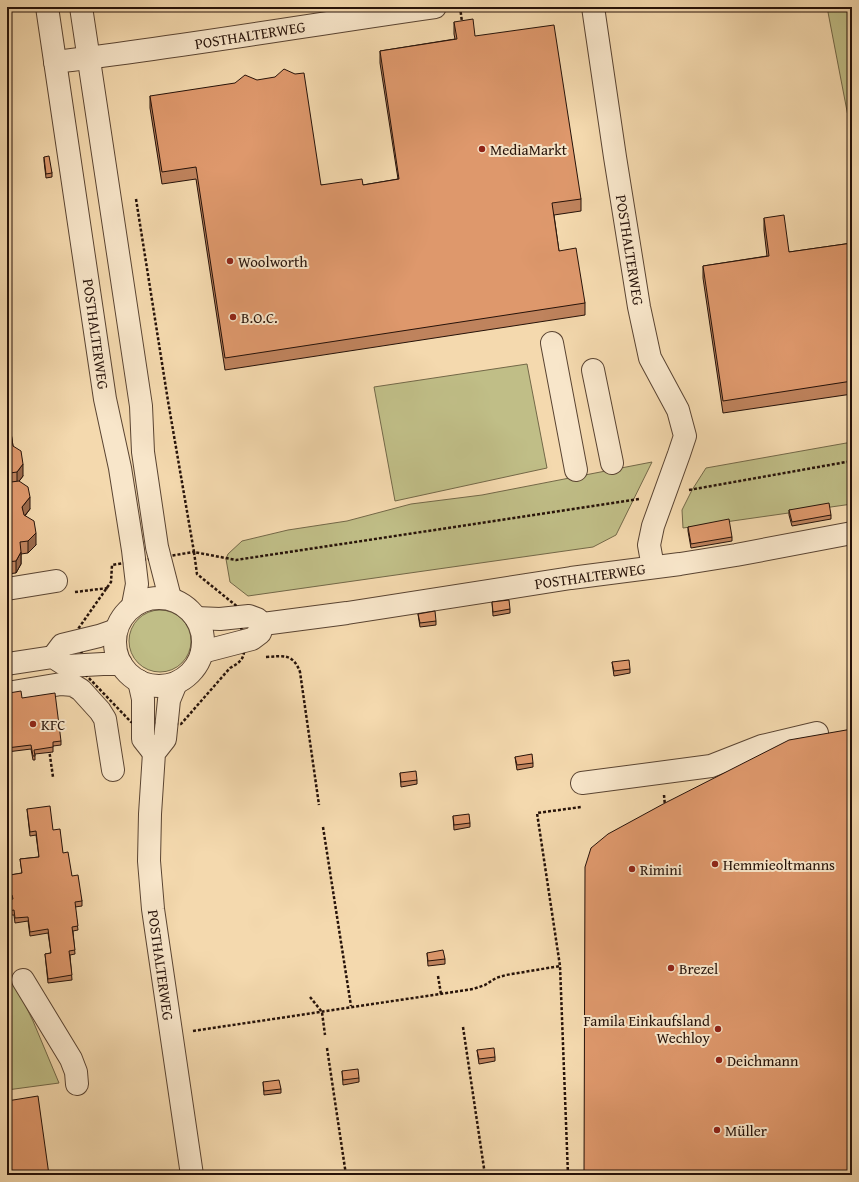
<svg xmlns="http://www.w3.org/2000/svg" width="859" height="1182" viewBox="0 0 859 1182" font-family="'Gentium Book Plus',serif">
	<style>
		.green { fill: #c0be87; stroke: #736848 }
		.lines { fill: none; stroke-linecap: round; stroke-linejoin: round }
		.minor-casing { stroke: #5a4432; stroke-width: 24 }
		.path { stroke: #261209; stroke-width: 2.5; stroke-dasharray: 3 2; stroke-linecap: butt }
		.minor { stroke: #f8e6ca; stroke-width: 22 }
		.wall { fill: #bf835d; stroke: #261209 }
		.shaded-wall { fill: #9b6a4c; stroke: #261209 }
		.building { fill: #de986c; stroke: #261209 }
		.poi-dot { fill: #8f2418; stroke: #f8e6ca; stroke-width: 1.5 }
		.labels { text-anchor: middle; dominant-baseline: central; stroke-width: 4; stroke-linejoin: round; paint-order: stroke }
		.street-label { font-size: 15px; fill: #261209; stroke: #f8e6ca }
		.poi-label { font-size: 15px; fill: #261209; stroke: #f8e6ca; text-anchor: start }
	</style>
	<rect width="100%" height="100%" fill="#f4d9ae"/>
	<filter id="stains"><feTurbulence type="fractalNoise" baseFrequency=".005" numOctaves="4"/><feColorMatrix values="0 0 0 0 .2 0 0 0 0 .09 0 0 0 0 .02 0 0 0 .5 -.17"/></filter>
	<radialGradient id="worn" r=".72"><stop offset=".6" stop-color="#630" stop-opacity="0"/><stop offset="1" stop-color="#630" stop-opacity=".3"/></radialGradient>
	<g class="green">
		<polygon points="827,7 852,7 852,137"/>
		<polygon points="527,364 547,468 395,501 374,387"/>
		<polygon points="852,442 852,504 683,528 682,510 692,490 706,468"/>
		<polygon points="652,462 616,535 593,547 248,596 230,582 226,559 228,554 242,541 288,530 347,521 411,504 482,495"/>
		<circle cx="160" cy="641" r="31"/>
		<polygon points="7,968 33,1021 59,1083 7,1090"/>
	</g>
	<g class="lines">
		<defs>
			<g id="minor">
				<polyline points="47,7 105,399 120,468 133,550 137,584 133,605"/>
				<polyline points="81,7 141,406 143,452 157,547 170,598"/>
				<polyline points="593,7 615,157 639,307 650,358 678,410 685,436 679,454 653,526 649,545 653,567"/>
				<path d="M55,62C182,47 308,25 435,7"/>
				<polyline points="552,343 576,470"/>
				<polyline points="593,370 612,463"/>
				<polyline points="7,589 56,581"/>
				<circle cx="159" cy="642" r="44"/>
				<polyline points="196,618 220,619 249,616 257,619 263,624 347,613 571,578 680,564 736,555 852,533"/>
				<polyline points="202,652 252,639 260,633 263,624"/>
				<polyline points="53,657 62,645 99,636 116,630"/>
				<polyline points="7,664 53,657 67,666 103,664 121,664"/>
				<polyline points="139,681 143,699 143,739 154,753"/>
				<polyline points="176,683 169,700 165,739 154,753 150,814 149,861 153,909 192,1175"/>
				<polyline points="7,693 61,684 73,685 81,690 100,711 105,719 113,770"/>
				<polyline points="582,783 711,766 762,746 817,733"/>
				<polyline points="23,980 71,1059 76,1072 77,1084"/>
			</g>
		</defs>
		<use href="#minor" class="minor-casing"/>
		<g class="path">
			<polyline points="460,7 462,22"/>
			<polyline points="136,199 168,401 194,552 236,560 639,499"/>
			<polyline points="689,490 852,461"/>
			<path d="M194,552L197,574L239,608L244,652C243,661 237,664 230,668L181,724L131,722L85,674L78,629L111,582L112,565Z"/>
			<polyline points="75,592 108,588"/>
			<path d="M266,657C283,656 293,653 300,672L319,805"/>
			<polyline points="49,749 53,777"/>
			<polyline points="664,795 665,806"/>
			<polyline points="323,827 351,1006"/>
			<polyline points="438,976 441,994"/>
			<polyline points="310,997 322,1012 325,1035"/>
			<polyline points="463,1027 485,1175"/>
			<polyline points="193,1031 473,989 485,985 496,978 506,975 560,966"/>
			<polyline points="327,1048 346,1175"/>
			<polyline points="568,1175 560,966 537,813 581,807"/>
		</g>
		<use href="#minor" class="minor"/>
	</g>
	<g class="wall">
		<polygon points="454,22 475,36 581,199 581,211 554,215 559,251 585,303 585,315 225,370 196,179 162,184 150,108 150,96 321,185 363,185 398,179 380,63 380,51 455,39 454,34"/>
		<polygon points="44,157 52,173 52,177 46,178 44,161"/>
		<polygon points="764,218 789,252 852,243 852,394 723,413 703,278 703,266 767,256 764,230"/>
		<polygon points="7,406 13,446 23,476 19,481 30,509 25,516 36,545 28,553 21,554 21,564 16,573 7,574"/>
		<polygon points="789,510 831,515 831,519 792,526 789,515"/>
		<polygon points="688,527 732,537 732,541 691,548 688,531"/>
		<polygon points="492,602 510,609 510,613 493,616"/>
		<polygon points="418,614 436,621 436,625 420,627"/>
		<polygon points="612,662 630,669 630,673 614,676"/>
		<polygon points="9,693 22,698 61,741 61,745 53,746 53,752 35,754 35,760 33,760 31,749 7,752 7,699 9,699"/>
		<polygon points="515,757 533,763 533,767 517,770"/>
		<polygon points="400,773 417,780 417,784 401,787"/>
		<polygon points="27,809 53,830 82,901 82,906 75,907 78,930 73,931 75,954 70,955 72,980 48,983 45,954 51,953 48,933 30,936 28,921 15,923 14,915 8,915 7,909 7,885 10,885 10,875 22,873 20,859 39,857 36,835 30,836"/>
		<polygon points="453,816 470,823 470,827 454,830"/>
		<polygon points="427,953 445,959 445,964 428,966"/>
		<polygon points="477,1050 495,1057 495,1061 479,1064"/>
		<polygon points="342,1071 359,1078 359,1082 343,1085"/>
		<polygon points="263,1082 281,1089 281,1093 264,1095"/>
	</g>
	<g class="shaded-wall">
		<polygon points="23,464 23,476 17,484 17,472"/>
		<polygon points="30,497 30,509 22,519 22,507"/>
		<polygon points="36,533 36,545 28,553 28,541"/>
		<polygon points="21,552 21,564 16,573 16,561"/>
	</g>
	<g class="building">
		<polygon points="473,19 475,36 554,25 581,199 552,203 559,251 576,248 585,303 225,358 196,167 162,172 150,96 235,83 245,75 257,80 275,77 284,69 295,74 304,73 321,185 362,179 363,185 399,179 380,51 457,39 454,22"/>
		<polygon points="49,156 52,173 46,174 44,157"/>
		<polygon points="784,215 789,252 852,243 852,381 723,401 703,266 769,256 764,218"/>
		<polygon points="7,406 13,446 21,451 23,464 17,472 10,473 11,482 19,481 28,487 30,497 22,507 24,515 34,521 36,533 28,541 20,542 21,552 16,561 7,562"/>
		<polygon points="829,503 831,515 792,522 789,510"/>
		<polygon points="729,519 732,537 691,544 688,527"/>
		<polygon points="850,554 852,554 852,565"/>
		<polygon points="509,600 510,609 493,612 492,602"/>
		<polygon points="435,611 436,621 420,623 418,614"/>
		<polygon points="629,660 630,669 614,671 612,662"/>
		<polygon points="21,691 22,698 55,693 61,741 53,742 53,747 34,750 35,756 33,756 31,745 7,748 7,699 9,699 9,693"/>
		<polygon points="852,729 852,1175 584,1175 585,867 591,848 608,834 665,803 789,740"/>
		<polygon points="532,754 533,763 517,765 515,757"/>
		<polygon points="416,771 417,780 401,782 400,773"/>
		<polygon points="50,806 53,830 60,829 63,853 68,852 72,876 78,875 82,901 75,902 78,926 72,927 75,950 69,951 72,975 48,979 45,954 51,953 48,929 30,932 28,917 15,918 14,910 8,911 7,900 13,899 12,895 7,896 7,885 11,885 10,875 22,873 20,859 39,857 36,831 30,832 27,809"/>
		<polygon points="469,814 470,823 454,825 453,816"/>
		<polygon points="443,950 445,959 428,961 427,953"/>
		<polygon points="494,1048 495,1057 479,1059 477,1050"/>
		<polygon points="358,1069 359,1078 343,1080 342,1071"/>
		<polygon points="279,1080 281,1089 264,1091 263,1082"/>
		<polygon points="38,1096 49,1175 7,1175 7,1101"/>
	</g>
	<g class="poi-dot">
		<circle cx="482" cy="149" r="4"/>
		<circle cx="230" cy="261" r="4"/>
		<circle cx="233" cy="317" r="4"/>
		<circle cx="33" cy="724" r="4"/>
		<circle cx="715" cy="864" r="4"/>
		<circle cx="632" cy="869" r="4"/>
		<circle cx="671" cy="968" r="4"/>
		<circle cx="718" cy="1029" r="4"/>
		<circle cx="719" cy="1060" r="4"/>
		<circle cx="717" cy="1130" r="4"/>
	</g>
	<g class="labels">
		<g class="street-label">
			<text transform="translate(250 35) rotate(-9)">POSTHALTERWEG</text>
			<text transform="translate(630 250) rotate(81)">POSTHALTERWEG</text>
			<text transform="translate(96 334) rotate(82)">POSTHALTERWEG</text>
			<text transform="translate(590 576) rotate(-8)">POSTHALTERWEG</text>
			<text transform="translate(161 965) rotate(82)">POSTHALTERWEG</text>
		</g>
		<g class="poi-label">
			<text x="490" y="149">MediaMarkt</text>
			<text x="238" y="261">Woolworth</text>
			<text x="241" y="317">B.O.C.</text>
			<text x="41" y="724">KFC</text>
			<text x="723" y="864">Hemmieoltmanns</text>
			<text x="640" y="869">Rimini</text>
			<text x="679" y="968">Brezel</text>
			<text x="710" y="1020" text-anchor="end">Famila Einkaufsland<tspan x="710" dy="17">Wechloy</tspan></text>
			<text x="727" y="1060">Deichmann</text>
			<text x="725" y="1130">Müller</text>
		</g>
	</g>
	<rect width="859" height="1182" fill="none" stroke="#f4d9ae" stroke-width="24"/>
	<rect x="8" y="8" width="843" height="1166" fill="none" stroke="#261209" stroke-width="2"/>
	<rect x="12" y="12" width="835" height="1158" fill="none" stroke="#261209"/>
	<rect width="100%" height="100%" filter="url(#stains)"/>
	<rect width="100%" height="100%" fill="url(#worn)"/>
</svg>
